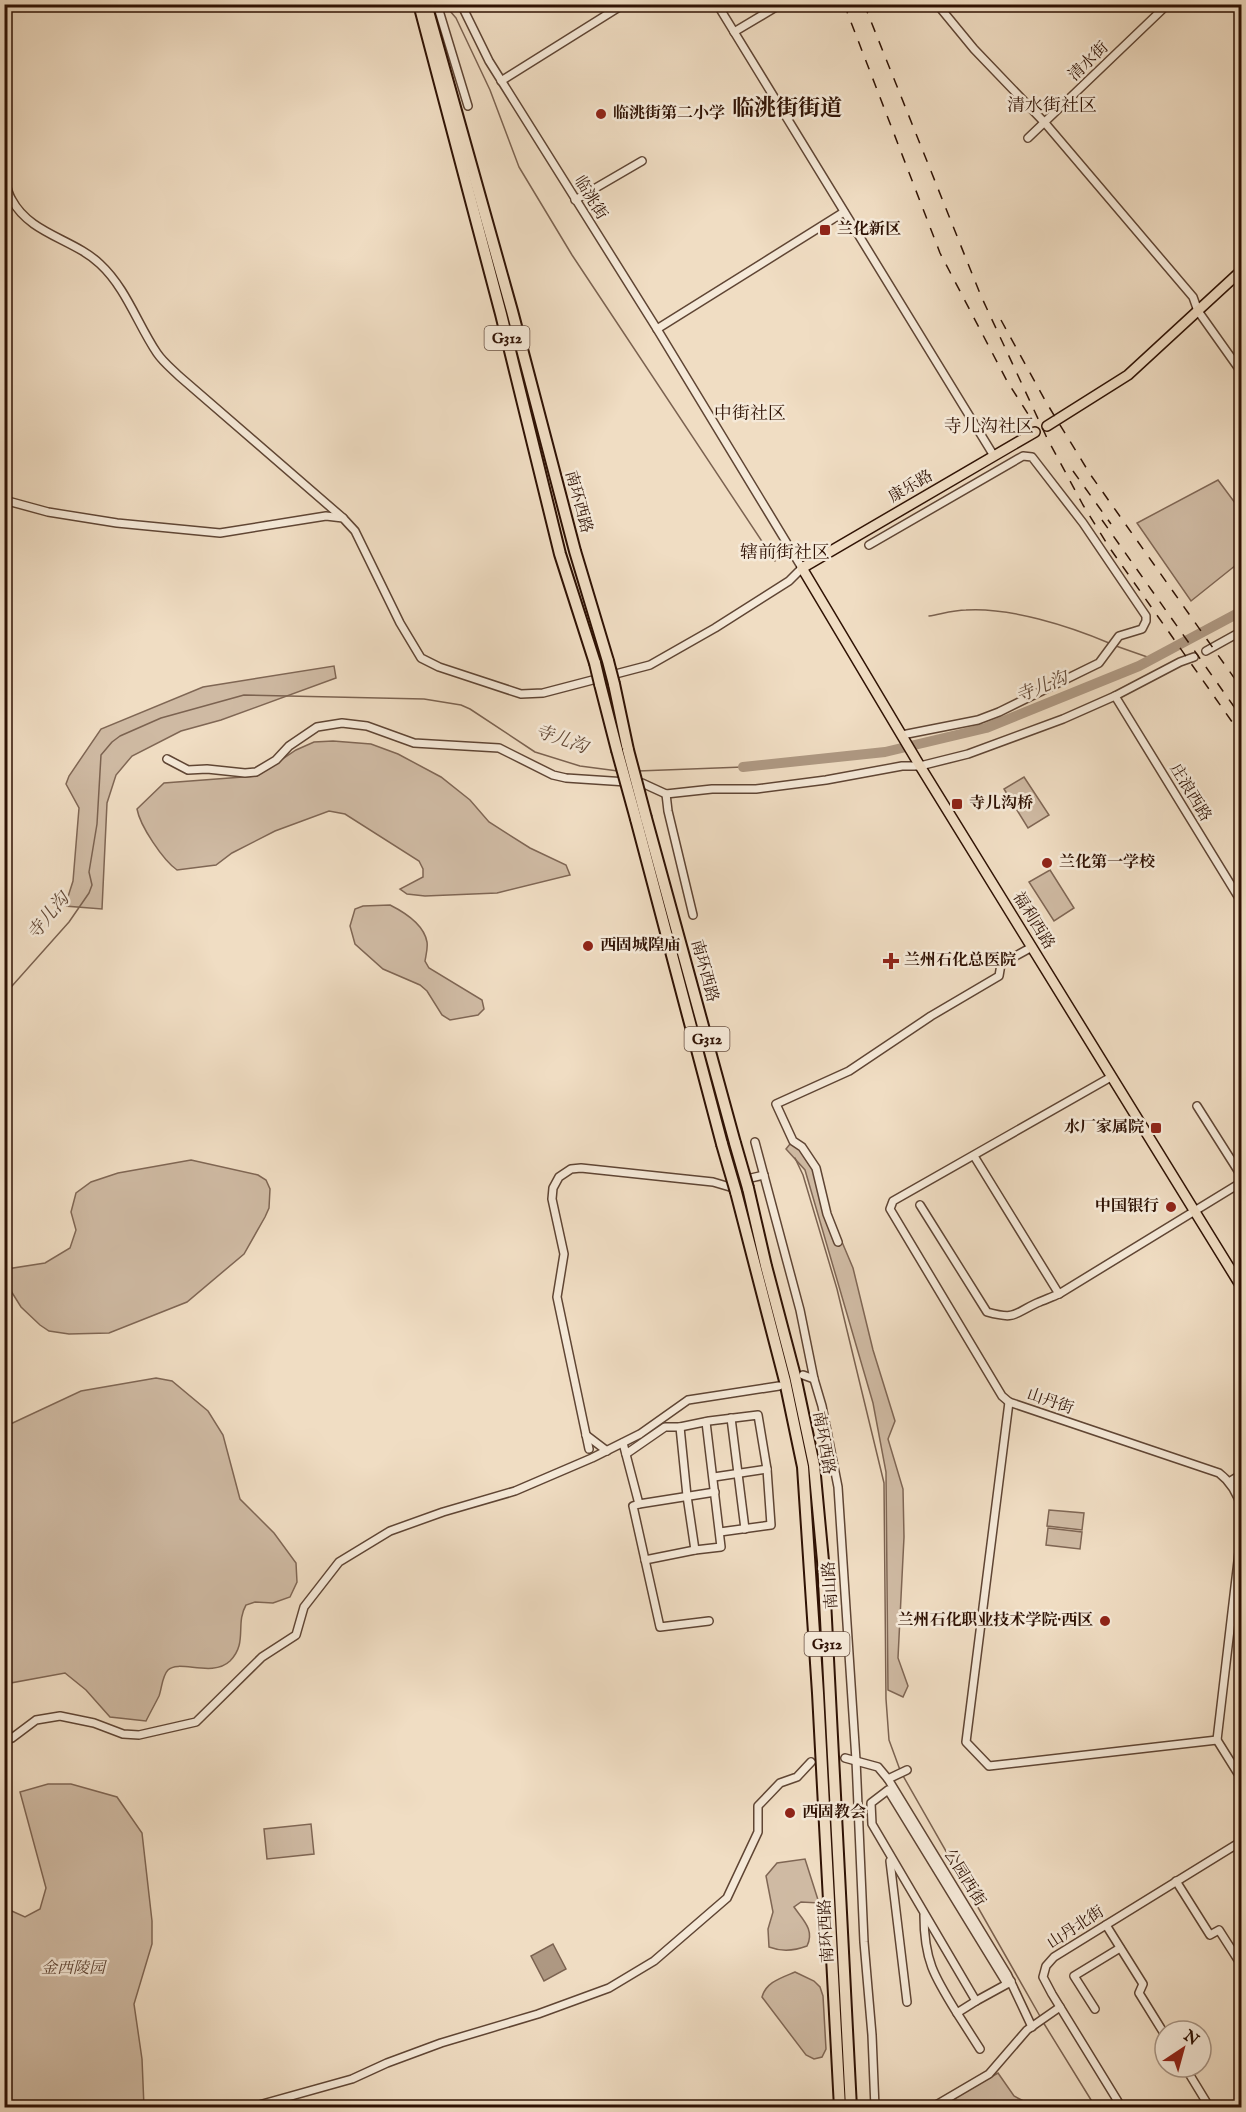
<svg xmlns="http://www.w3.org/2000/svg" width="1246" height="2112" viewBox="0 0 1246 2112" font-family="'IM FELL English','Noto Serif SC',serif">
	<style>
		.green { fill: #cfbaa3; stroke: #7f6654; stroke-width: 1.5 }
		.water { fill: #ae9882; stroke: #7b6250; stroke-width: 1.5 }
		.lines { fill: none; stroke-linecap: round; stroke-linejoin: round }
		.stream { stroke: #7b6250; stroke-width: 1.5 }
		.river { stroke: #ae9882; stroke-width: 10 }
		.minor-casing { stroke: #5f4534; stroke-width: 10 }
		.major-casing { stroke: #2f1204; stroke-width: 12 }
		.highway-casing { stroke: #2f1204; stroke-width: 14 }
		.minor { stroke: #f5e9d8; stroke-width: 7 }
		.major { stroke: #f0ddc3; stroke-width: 9 }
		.highway { stroke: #f0ddc3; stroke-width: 10 }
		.rail { stroke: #2f1204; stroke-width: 1.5; stroke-dasharray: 10 10; stroke-linecap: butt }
		.highway-bridge-casing { stroke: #2f1204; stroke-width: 14; stroke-linecap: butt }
		.highway-bridge { stroke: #f0ddc3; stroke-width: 10 }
		.poi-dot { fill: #8f2418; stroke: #f5e9d8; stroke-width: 2 }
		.labels { text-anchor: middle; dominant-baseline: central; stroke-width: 5; stroke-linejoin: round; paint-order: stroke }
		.shield { fill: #f5e9d8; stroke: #6a5244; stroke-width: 1.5 }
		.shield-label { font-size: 15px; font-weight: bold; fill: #2f1204 }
		.street-label { font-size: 16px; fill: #2f1204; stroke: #f5e9d8 }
		.poi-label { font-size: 16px; font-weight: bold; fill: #2f1204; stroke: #f5e9d8; text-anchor: start }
		.park-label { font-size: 16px; font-style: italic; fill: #5f4434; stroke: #f5e9d8 }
		.neighbourhood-label { font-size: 18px; fill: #2f1204; stroke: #f5e9d8 }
		.water-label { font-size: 18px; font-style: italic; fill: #624836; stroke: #f5e9d8 }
		.district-label { font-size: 22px; font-weight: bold; fill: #2f1204; stroke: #f5e9d8 }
	</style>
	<rect width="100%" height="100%" fill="#f0ddc3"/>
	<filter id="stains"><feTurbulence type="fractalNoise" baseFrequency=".00333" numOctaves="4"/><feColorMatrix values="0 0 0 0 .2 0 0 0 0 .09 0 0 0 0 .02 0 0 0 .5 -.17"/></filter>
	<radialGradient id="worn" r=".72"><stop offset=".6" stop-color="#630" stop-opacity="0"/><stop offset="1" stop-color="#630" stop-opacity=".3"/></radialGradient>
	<g class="green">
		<polygon points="1218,480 1241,511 1241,561 1191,601 1137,523"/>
		<polygon points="334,666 336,678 221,720 181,731 132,756 116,775 107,803 102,909 65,906 73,881 79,808 66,784 69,776 101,729 203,687"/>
		<path d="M333,741L371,744L398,754L441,777L470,800L489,822L530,848L566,865L570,875L497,893L425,896L407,894L400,889L423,877V869L419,861L345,814L329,811L275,831L232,853L216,865L177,870C163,860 140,826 137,809L164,783L257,776L296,750L314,742Z"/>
		<polygon points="1024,777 1049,815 1028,828 1004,789"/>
		<polygon points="1050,870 1074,908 1054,921 1029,882"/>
		<path d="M390,905C404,912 424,925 427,942C428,948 426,955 425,961L429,968L482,1000L484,1009L478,1015L450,1020L442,1015L427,991L420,985L383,969L355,944L350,926L355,909L363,906Z"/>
		<polygon points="790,1144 801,1145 810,1154 826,1204 853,1268 873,1350 895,1421 888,1439 903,1489 904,1537 898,1658 908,1686 903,1697 888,1690 886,1472 873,1403 805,1170 786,1149"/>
		<polygon points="191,1160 258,1175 266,1180 270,1189 269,1208 265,1217 244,1254 187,1302 109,1333 69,1334 49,1331 40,1325 21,1307 6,1283 7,1269 45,1263 70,1248 76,1230 71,1212 76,1193 91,1182 118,1173"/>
		<path d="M156,1378L172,1381L208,1411L223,1435L240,1499L274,1533L296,1563L297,1582L290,1597L273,1603L255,1602L246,1605C235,1624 248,1643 230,1661C212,1678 179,1659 168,1670C162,1676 162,1688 159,1696C155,1704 150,1713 146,1721L110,1717L86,1690L65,1673L5,1684L4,1427L81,1391Z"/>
		<polygon points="1049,1510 1084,1513 1082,1530 1047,1526"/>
		<polygon points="1048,1528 1082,1532 1080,1549 1046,1545"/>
		<polygon points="48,1784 71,1784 117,1797 142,1833 152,1921 152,1944 134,2004 142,2059 144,2107 5,2107 5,1908 25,1917 40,1909 46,1888 20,1792"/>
		<polygon points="311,1824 314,1854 267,1859 264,1829"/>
		<path d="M805,1859L819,1903L801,1902L794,1907C803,1920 815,1930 807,1946C794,1951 782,1952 769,1947L768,1929L773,1912L766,1876L777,1863Z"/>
		<path d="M795,1972L814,1981L820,1987L823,1996L826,2049L822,2057L814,2059L806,2055L762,1997C766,1982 781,1978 795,1972Z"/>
		<polygon points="998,2073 1014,2096 1035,2107 939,2107"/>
	</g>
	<polygon class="water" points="553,1944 566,1969 544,1981 531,1956"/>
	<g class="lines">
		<g class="stream">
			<polyline points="441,7 450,11 456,18 490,90 519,167 572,255 775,561"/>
			<path d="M929,616C941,614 954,610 966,610C1009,607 1069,626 1109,643"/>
			<polyline points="1116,646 1153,659"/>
			<polyline points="638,771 743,767"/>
			<polyline points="4,995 69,922 89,893 92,885 89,872 97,824 101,755 112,742 120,736 161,718 244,695 424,699 461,705 470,709 535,752 580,766 618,771"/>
			<polyline points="795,1158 803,1175 837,1289 884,1483 886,1699 889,1740 900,1770"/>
			<polyline points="902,1774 1041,2018"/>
			<polyline points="1043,2022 1096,2108"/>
		</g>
		<polyline class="river" points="743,767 885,752 986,728 1139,666 1242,611"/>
		<defs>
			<g id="minor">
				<polyline points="437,4 468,106"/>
				<polyline points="717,4 994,456"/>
				<polyline points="937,4 974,49 1045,123 1193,297 1198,311 1242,373"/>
				<polyline points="734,32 781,4"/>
				<polyline points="501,81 624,4"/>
				<polyline points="1028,138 1168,4"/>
				<path d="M4,179C7,186 8,194 12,200C30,234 74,239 100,264C126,288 138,325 157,353C163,362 172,369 179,376L343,518"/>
				<polyline points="575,200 642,161"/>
				<polyline points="657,329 844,212"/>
				<polyline points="4,500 48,512 117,523 220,533 326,516 343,518 355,531 400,623 421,658 439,667 521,694 543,693 650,665 715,628 789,581 802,568 657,329 489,61 461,4"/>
				<polyline points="869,545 1023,456 1032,457 1083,523 1146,616 1146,621 1142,629 1119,636 1099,663 999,712 978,720 902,735"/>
				<polyline points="1206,651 1242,631"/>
				<polyline points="1115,696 1242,903"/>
				<polyline points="167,759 188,770 207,769 245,773 256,772 276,760 289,746 317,727 342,723 367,726 414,743 499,748 553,775 566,778 642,783 666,794 712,789 756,789 826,780 902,766 920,766 968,754 1063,719 1115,696 1180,662 1194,657"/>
				<polyline points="666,794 668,811 693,915"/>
				<path d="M1111,1077L893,1201L890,1209L1002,1396L1009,1402L1219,1473C1231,1482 1238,1495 1242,1509"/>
				<polyline points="1197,1106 1242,1177"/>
				<polyline points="755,1142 800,1310 814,1379 822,1406 838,1487 856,1760 864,1942 872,2035 875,2108"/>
				<polyline points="974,1156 1059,1294"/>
				<path d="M920,1205L987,1312C1016,1320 1013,1314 1037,1303C1044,1300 1052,1297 1059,1294L1242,1182"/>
				<polyline points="838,1242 827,1214 816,1168 802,1147 793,1141 776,1104 849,1071 931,1016 999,976 1001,964 1032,947"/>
				<polyline points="803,1375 814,1379"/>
				<polyline points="1009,1402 966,1742 989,1766 1217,1740"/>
				<polyline points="731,1418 745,1529"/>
				<polyline points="680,1427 687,1496 695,1550"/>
				<polyline points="586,1435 607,1451"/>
				<polyline points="623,1443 639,1504 715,1492"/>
				<polyline points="589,1449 557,1297 564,1254 552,1199 553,1188 559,1177 571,1169 581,1168 713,1182 730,1187 751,1178 764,1175"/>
				<polyline points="626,1454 665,1427 680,1427 709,1421 758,1415 767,1469 771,1525 720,1532"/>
				<polyline points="714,1477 767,1469"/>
				<polyline points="1229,1482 1242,1474"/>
				<polyline points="639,1504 633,1506 660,1627 709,1621"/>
				<polyline points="1242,1527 1217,1740 1242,1780"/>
				<polyline points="645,1560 695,1550 721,1547 706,1422"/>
				<polyline points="4,1741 12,1738 36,1720 60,1716 94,1723 123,1734 139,1735 196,1722 262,1657 296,1635 304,1607 339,1562 390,1531 443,1512 515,1491 592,1458 640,1434 688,1400 779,1386"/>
				<polyline points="845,1758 878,1767 888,1779 1007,1974 1032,2027"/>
				<polyline points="888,1779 907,1770"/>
				<polyline points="890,1861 907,2002"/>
				<polyline points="1176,1881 1210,1935 1219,1930 1242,1966"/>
				<path d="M924,1915C924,1960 934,1976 957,2013L976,2001"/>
				<polyline points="1106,1925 1143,1984 1139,1993 1165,2035"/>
				<polyline points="1007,1984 976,2001 872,1824 871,1803 888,1790 1007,1984 1011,1981"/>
				<polyline points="1095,2009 1074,1976 1120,1948"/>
				<polyline points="957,2013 980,2049"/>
				<polyline points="1185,2067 1210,2108"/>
				<polyline points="248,2108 352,2079 387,2063 441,2043 538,2014 609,1988 654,1961 727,1898 758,1832 758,1806 780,1783 797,1777 811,1762"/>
				<polyline points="931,2108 989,2074 1027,2030 1060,2007"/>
				<polyline points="1122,2108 1052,1994 1043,1977 1046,1966 1054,1957 1242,1841"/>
			</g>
			<g id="major">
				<polyline points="1047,426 1128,375 1242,270"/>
				<polyline points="1035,432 802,568 920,766 1242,1288"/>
			</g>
			<g id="highway">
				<polyline points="419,4 501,314 560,554 595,663"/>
				<polyline points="428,11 512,311 575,551 608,661"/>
				<polyline points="600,684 617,750"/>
				<polyline points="614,684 628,750"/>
				<polyline points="646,818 735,1143"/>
				<polyline points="636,819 722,1144"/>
				<polyline points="748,1188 766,1266 795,1376 814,1465 823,1561 851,2108"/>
				<polyline points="736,1192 785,1381 803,1467 818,1693 840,2108"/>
			</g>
		</defs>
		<use href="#minor" class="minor-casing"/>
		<use href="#major" class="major-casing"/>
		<use href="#highway" class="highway-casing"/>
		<use href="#minor" class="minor"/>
		<use href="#major" class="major"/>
		<use href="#highway" class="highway"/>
		<g class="rail">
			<polyline points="844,4 940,253 1007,381 1028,414"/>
			<polyline points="864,4 981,296 1047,438 1083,505 1109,547 1242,736"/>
			<polyline points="1001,320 1046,402 1090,474 1242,689"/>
			<polyline points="1073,471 1111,524"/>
			<polyline points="1102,520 1242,718"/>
		</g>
		<defs>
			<g id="highway-bridge">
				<polyline points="608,661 614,684"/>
				<polyline points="595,663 600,684"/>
				<polyline points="617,750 636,819"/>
				<polyline points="628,750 646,818"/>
				<polyline points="735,1143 748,1188"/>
				<polyline points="722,1144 736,1192"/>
			</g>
		</defs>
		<use href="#highway-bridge" class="highway-bridge-casing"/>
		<use href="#highway-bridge" class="highway-bridge"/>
	</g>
	<g class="poi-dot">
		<circle cx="601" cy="114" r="6"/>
		<rect x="819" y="224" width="12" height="12" rx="3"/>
		<rect x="951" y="798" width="12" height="12" rx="3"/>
		<circle cx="1047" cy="863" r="6"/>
		<circle cx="588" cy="946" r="6"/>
		<path d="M888 952h6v6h6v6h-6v6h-6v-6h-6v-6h6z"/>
		<rect x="1150" y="1122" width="12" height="12" rx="3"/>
		<circle cx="1171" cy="1207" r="6"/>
		<circle cx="1105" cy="1621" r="6"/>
		<circle cx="790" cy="1813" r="6"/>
	</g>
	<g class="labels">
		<g class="shield">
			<rect x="484.5" y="326" width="45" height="24" rx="4.5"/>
			<rect x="684.5" y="1027" width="45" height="24" rx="4.5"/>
			<rect x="804.5" y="1632" width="45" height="24" rx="4.5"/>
		</g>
		<g class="shield-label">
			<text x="507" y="338">G312</text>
			<text x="707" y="1039">G312</text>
			<text x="827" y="1644">G312</text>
		</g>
		<g class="street-label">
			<text transform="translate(1089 62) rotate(-44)">清水街</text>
			<text transform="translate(590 198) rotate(58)">临洮街</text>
			<text transform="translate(911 487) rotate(-30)">康乐路</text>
			<text transform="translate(578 502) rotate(75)">南环西路</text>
			<text transform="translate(1190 793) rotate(59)">庄浪西路</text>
			<text transform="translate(1033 921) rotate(58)">福利西路</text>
			<text transform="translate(704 971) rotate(75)">南环西路</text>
			<text transform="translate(1050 1402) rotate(19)">山丹街</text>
			<text transform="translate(823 1443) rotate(80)">南环西路</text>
			<text transform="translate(831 1585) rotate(-94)">南山路</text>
			<text transform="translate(964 1878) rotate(58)">公园西街</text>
			<text transform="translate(1076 1928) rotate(-33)">山丹北街</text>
			<text transform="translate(827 1931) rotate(-93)">南环西路</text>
		</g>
		<g class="poi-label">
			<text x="613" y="114">临洮街第二小学</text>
			<text x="837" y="230">兰化新区</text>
			<text x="969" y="804">寺儿沟桥</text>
			<text x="1059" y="863">兰化第一学校</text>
			<text x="600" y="946">西固城隍庙</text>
			<text x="904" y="961">兰州石化总医院</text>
			<text x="1144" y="1128" text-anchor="end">水厂家属院</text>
			<text x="1159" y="1207" text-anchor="end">中国银行</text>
			<text x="1093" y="1621" text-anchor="end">兰州石化职业技术学院·西区</text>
			<text x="802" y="1813">西固教会</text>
		</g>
		<g class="park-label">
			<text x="73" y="1969">金西陵园</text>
		</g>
		<g class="neighbourhood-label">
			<text x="1052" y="106">清水街社区</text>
			<text x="750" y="414">中街社区</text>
			<text x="989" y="427">寺儿沟社区</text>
			<text x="785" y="553">辖前街社区</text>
		</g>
		<g class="water-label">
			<text transform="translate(1042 688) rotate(-22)">寺儿沟</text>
			<text transform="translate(561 740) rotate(19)">寺儿沟</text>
			<text transform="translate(49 917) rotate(-51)">寺儿沟</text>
		</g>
		<g class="district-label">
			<text x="787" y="109">临洮街街道</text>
		</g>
	</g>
	<rect width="1246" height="2112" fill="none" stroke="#f0ddc3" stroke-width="24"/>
	<rect x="6" y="6" width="1234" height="2100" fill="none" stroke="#2f1204" stroke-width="3"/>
	<rect x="12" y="12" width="1222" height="2088" fill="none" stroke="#2f1204" stroke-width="1.5"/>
	<g transform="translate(1183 2049) rotate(36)"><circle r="28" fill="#f5e9d8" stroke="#a69383" stroke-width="1.5"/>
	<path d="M0-4.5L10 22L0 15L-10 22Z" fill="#8f2418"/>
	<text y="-9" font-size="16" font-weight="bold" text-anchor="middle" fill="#2f1204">N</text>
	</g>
	<rect width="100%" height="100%" filter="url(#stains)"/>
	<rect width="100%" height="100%" fill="url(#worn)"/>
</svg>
